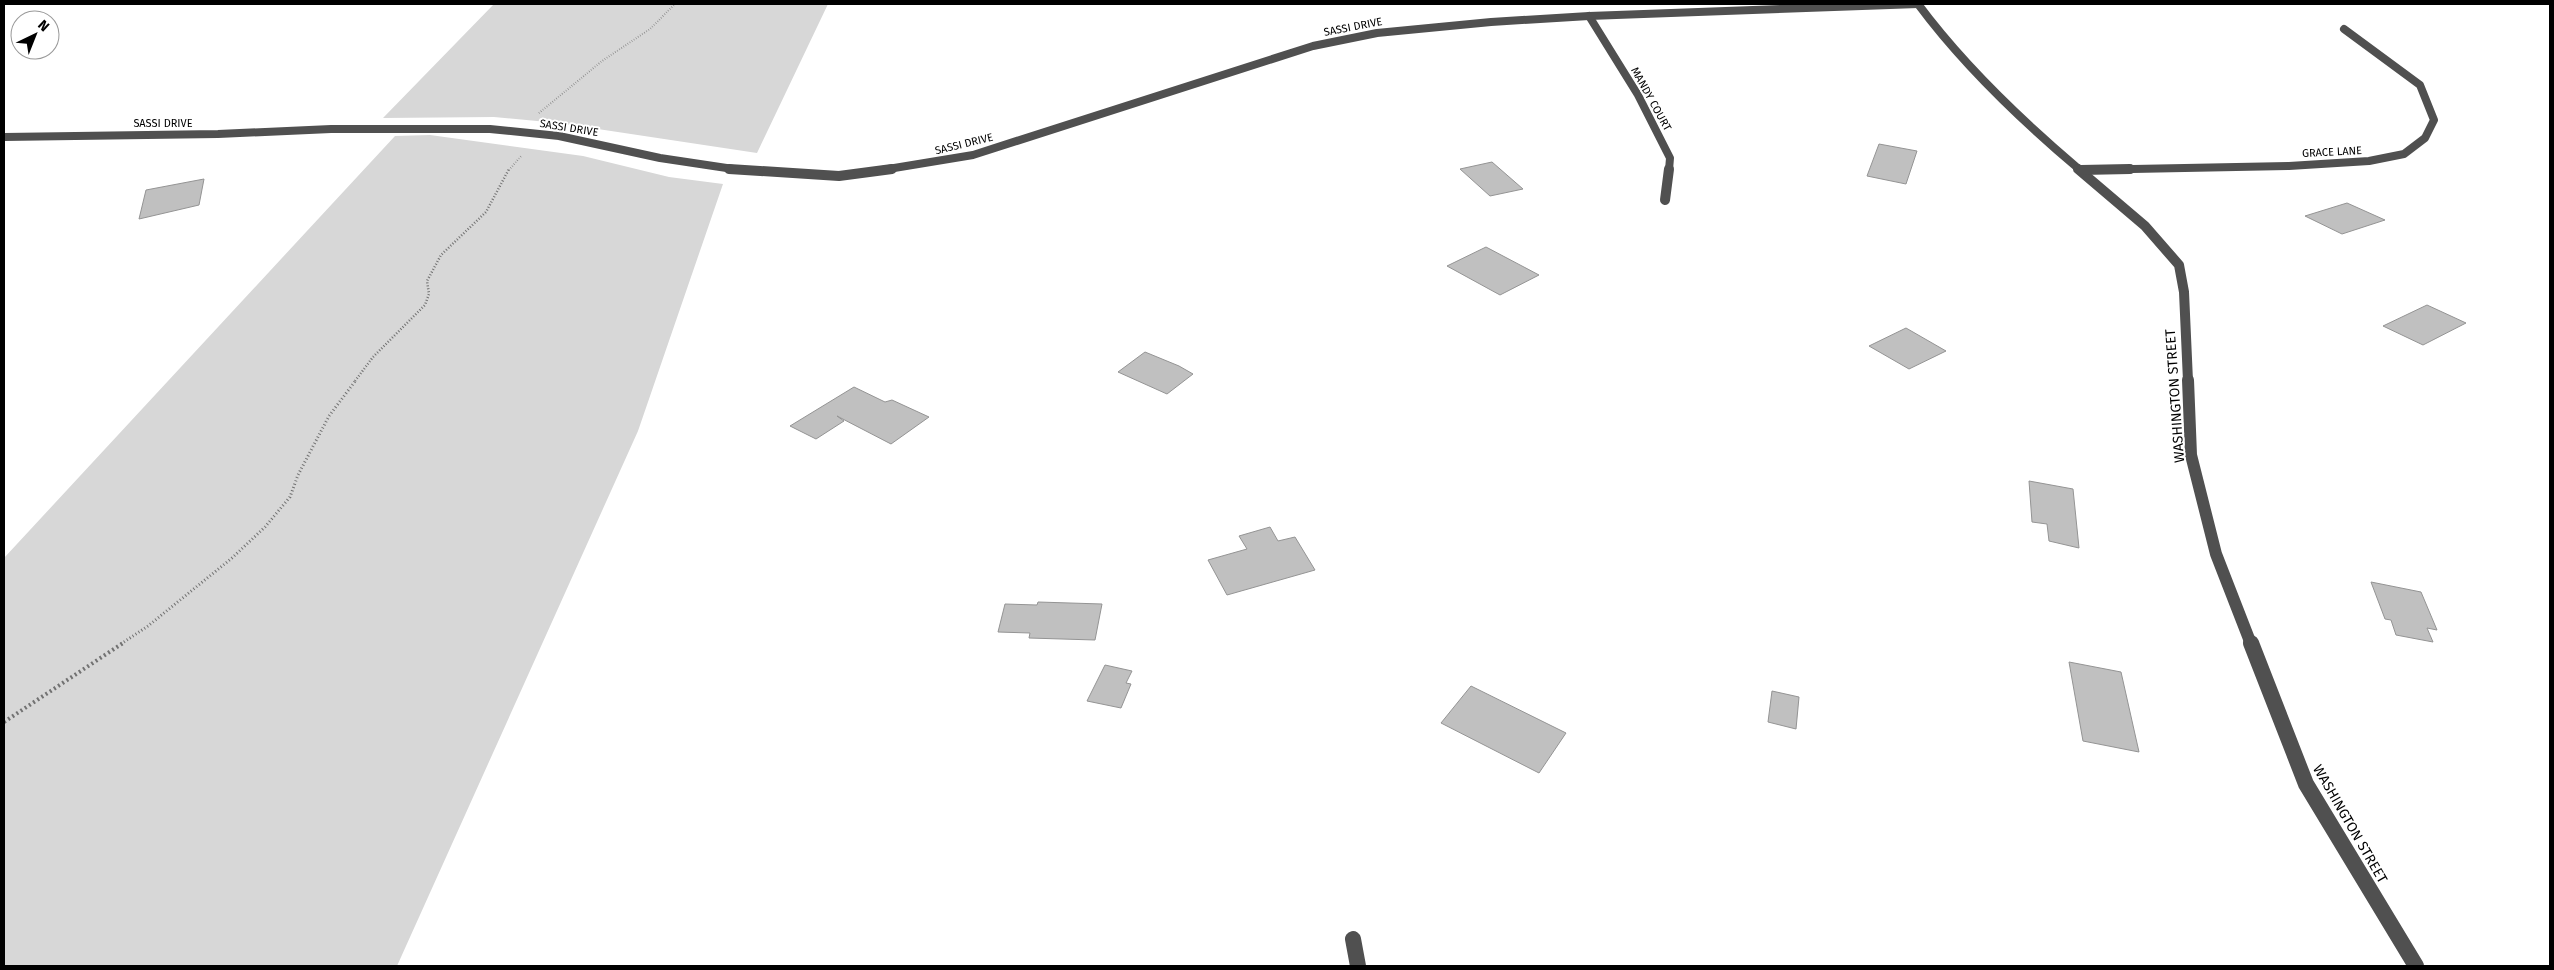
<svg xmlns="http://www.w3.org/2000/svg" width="2554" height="970" viewBox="0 0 2554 970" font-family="'Fira Sans',sans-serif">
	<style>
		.green { fill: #d7d7d7 }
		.building { fill: #c0c0c0; stroke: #949494 }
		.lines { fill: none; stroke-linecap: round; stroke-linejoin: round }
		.path-far3 { stroke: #727272; stroke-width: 2; stroke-dasharray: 0.5 2; stroke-linecap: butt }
		.path-far2 { stroke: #727272; stroke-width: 2.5; stroke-dasharray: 1 2; stroke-linecap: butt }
		.path-far1 { stroke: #727272; stroke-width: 3; stroke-dasharray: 1 2.5; stroke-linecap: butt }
		.path { stroke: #727272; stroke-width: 4; stroke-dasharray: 2 3; stroke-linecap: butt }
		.minor-far3 { stroke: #505050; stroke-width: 8 }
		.minor-far2 { stroke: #505050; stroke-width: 10 }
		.minor-far1 { stroke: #505050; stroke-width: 12 }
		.minor { stroke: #505050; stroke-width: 16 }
		.labels { text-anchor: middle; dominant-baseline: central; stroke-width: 4; stroke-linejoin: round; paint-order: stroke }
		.far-street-label { font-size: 11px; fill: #000; stroke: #fff }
		.street-label { font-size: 14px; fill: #000; stroke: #fff }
	</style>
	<rect width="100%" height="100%" fill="#fff"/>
	<g class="green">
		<polygon points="494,4 828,4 757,153 558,123 494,117 383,118"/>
		<polygon points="430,135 583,156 669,177 723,184 638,431 397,966 4,966 4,558 395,136"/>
	</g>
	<g class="building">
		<polygon points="1879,144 1917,151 1906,184 1867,176"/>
		<polygon points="1492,162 1523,189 1490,196 1460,169"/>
		<polygon points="204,179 199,205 139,219 146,190"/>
		<polygon points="2347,203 2385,220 2342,234 2305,216"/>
		<polygon points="1486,247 1539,275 1500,295 1447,266"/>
		<polygon points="2427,305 2466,323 2423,345 2383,326"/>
		<polygon points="1906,328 1946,351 1909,369 1869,346"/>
		<polygon points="1145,352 1179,366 1193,374 1167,394 1118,372"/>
		<polygon points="854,387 885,402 892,400 929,417 891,444 837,416 844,421 816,439 790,426"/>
		<polygon points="2029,481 2073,489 2079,548 2049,541 2047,524 2032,522"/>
		<polygon points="1270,527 1278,541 1295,537 1315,570 1227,595 1208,560 1247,549 1239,536"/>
		<polygon points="2371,582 2421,592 2437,630 2427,628 2433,642 2396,635 2391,620 2385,619"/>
		<polygon points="1038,602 1102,604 1095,640 1029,638 1030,633 998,632 1005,604 1037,605"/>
		<polygon points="2069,662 2121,672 2139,752 2083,741"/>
		<polygon points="1105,665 1132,671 1126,683 1131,684 1121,708 1087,701"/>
		<polygon points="1471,686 1566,733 1539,773 1441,723"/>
		<polygon points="1772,691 1799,697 1796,729 1768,722"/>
	</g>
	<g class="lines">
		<g class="path-far3">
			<polyline points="539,113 602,61 650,29 675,4"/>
			<polyline points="509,170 522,155"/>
		</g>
		<polyline class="path-far2" points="355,381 373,357 425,305 429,294 427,281 441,255 486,212 509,169"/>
		<polyline class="path-far1" points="121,644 148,626 232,558 265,527 290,497 298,475 329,416 356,380"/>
		<polyline class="path" points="4,722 123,643"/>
		<g class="minor-far3">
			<path d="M1918,4C1964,66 2022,121 2080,170"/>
			<polyline points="1589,16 1638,95 1670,158 1669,170"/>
			<polyline points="4,137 218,134 331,129 490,129 559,136 660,158 740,170"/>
			<polyline points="882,170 973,155 1313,46 1377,33 1491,22 1589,16 1918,4"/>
			<polyline points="2081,170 2289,166 2369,161 2404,154 2425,138 2434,120 2420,85 2344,29"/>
		</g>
		<g class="minor-far2">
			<polyline points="729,169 839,176 892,169"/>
			<polyline points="2078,169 2145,226 2179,265 2184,292 2188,381"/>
			<polyline points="2081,170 2130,169"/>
			<polyline points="1665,200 1669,169"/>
		</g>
		<polyline class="minor-far1" points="2188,380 2191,455 2216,554 2251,644"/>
		<g class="minor">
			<polyline points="2251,643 2306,784 2416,966"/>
			<polyline points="1353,939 1358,966"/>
		</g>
	</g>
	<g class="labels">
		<g class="far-street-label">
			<text transform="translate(1353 27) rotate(-11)">SASSI DRIVE</text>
			<text transform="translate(1651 99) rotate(61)">MANDY COURT</text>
			<text x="163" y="123">SASSI DRIVE</text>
			<text transform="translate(569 128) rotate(9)">SASSI DRIVE</text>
			<text transform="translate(964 144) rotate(-14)">SASSI DRIVE</text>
			<text transform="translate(2332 152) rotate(-3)">GRACE LANE</text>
		</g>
		<g class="street-label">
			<text transform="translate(2175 396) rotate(-94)">WASHINGTON STREET</text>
			<text transform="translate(2350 824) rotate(60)">WASHINGTON STREET</text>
		</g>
	</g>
	<rect width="2554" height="970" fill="none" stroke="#000000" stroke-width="10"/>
	<g transform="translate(35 35) rotate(43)"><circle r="24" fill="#ffffff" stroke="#999999"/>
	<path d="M0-4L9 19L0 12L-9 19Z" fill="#000000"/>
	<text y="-8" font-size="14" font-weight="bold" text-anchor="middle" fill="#000000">N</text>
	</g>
</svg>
